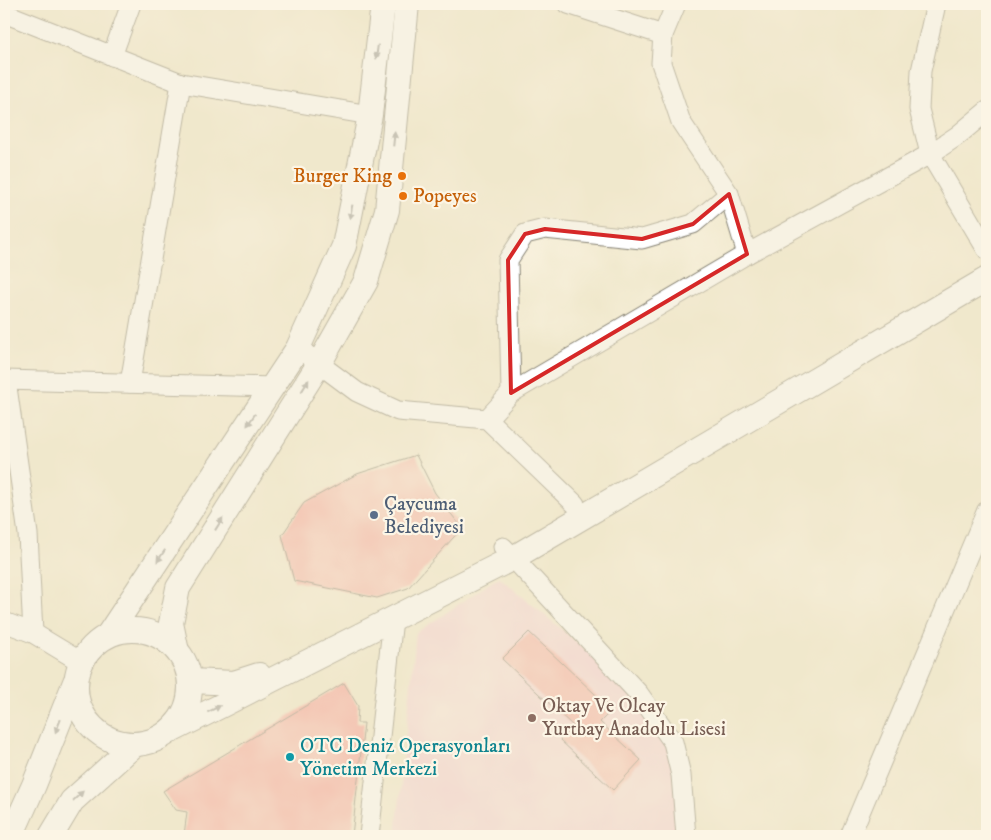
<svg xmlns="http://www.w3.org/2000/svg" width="991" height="840" viewBox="0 0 991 840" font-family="'IM FELL DW Pica',serif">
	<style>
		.built { fill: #f6cfd7 }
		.building { fill: #f8a19a }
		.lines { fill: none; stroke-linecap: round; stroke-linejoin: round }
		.minor-casing { stroke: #868274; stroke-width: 21 }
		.tertiary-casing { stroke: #868274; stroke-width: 26 }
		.minor { stroke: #fff; stroke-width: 19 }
		.tertiary { stroke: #fff; stroke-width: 24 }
		.oneway { fill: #999 }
		.marked { fill: none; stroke: #d62828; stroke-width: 4; stroke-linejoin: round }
		.food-dot { fill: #e8710a; stroke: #fcf5e5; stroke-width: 2 }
		.service-dot { fill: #5c6f8a; stroke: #fcf5e5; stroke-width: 2 }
		.education-dot { fill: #8d6e63; stroke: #fcf5e5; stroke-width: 2 }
		.culture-dot { fill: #0f9aa8; stroke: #fcf5e5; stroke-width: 2 }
		.labels { text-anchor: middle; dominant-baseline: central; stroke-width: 4.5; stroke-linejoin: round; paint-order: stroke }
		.food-label { font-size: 20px; fill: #c56008; stroke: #fcf5e5; text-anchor: end }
		.service-label { font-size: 20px; fill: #4e5e75; stroke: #fcf5e5; text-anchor: start }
		.education-label { font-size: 20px; fill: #785e54; stroke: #fcf5e5; text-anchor: start }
		.culture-label { font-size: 20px; fill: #0d838f; stroke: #fcf5e5; text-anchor: start }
	</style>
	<rect width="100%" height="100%" fill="#fcf5e5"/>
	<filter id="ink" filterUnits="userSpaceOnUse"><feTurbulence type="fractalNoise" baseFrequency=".02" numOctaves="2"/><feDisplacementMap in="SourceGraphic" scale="10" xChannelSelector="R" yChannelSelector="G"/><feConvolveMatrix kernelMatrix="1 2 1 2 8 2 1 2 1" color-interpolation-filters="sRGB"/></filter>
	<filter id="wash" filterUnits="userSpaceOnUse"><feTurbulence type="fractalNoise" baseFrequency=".0096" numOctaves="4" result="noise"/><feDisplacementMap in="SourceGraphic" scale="20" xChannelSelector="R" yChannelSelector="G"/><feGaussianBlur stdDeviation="1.12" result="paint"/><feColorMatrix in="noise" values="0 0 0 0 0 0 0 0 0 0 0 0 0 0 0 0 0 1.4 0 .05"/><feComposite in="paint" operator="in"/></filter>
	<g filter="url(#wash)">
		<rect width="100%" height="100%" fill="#f0e8cc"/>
		<polygon class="built" points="499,577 639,694 673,742 686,836 396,836 416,633"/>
		<g id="blocks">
			<g class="building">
				<polygon points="416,455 435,493 462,528 408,588 377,598 294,581 282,535 304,503 357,474"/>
				<polygon points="529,632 612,710 600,722 641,760 613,790 560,740 573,726 502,659"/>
				<polygon points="344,683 358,706 357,723 364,723 352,836 198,836 184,835 187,812 176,810 163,791"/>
			</g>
		</g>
	</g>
	<g filter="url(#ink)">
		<use href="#blocks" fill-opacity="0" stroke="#868274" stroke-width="1"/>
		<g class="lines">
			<defs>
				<g id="minor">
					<polyline points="568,4 663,35"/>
					<polyline points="676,4 663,35 661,63 681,122 729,194 747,254"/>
					<polyline points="936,4 921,71 919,109 930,154 987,250"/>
					<polyline points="4,13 181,83 370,115"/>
					<polyline points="112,56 131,4"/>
					<polyline points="298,348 357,392 398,411 487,419 575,504"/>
					<polyline points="4,380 273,387"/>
					<polyline points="6,380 28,534 33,633"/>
					<polyline points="130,383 181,83"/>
					<polyline points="511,393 508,260 525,234 545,229 642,239 693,224 729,194"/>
					<polyline points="487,419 511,393 747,254 930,154 957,136 987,111"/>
					<polyline points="503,547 639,694 673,742 681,775 686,836"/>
					<polyline points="4,622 33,633 81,662"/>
					<polyline points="369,836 393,619"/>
					<polyline points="850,836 987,510"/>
				</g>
				<g id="tertiary">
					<circle cx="133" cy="687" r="57"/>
					<polyline points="108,635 298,348 344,246 370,115 383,4"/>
					<polyline points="176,647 171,623 178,588 319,364 366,281 387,210 407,4"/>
					<polyline points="191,681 234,683 259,675"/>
					<polyline points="171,731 513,558 987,279"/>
					<polyline points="11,836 34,785 75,682"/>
					<polyline points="51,836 72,801 135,744"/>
				</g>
			</defs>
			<use href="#minor" class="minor-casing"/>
			<use href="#tertiary" class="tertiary-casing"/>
			<use href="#minor" class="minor"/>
			<use href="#tertiary" class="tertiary"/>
		</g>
		<defs><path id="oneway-solid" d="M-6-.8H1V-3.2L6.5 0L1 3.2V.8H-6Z" transform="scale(1.25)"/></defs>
		<g class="oneway">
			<use href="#oneway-solid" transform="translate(377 52) rotate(97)"/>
			<use href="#oneway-solid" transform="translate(394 139) rotate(-84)"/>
			<use href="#oneway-solid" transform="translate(351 212) rotate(101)"/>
			<use href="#oneway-solid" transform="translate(305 386) rotate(-58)"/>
			<use href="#oneway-solid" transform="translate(251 420) rotate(124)"/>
			<use href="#oneway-solid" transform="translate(219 524) rotate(-58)"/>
			<use href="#oneway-solid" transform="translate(161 556) rotate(124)"/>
			<use href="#oneway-solid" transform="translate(214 709) rotate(-27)"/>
			<use href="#oneway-solid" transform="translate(58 726) rotate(112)"/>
			<use href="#oneway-solid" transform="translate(78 796) rotate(-43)"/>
		</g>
	</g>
	<path d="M0 0H991V840H0ZM729,194L747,254L511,393L508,260L525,234L545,229L642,239L693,224Z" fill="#f0e8cc" fill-opacity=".55" fill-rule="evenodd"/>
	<path class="marked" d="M729,194L747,254L511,393L508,260L525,234L545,229L642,239L693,224Z"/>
	<g class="food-dot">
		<circle cx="402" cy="176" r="5"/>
		<circle cx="403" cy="196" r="5"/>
	</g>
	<circle class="service-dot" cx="374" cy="515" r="5"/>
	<circle class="education-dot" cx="532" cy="718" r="5"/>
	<circle class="culture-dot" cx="290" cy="757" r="5"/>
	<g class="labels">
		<g class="food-label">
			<text x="392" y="176">Burger King</text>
			<text x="413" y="196" text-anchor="start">Popeyes</text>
		</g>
		<g class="service-label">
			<text x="384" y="504">Çaycuma<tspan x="384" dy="23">Belediyesi</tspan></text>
		</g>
		<g class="education-label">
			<text x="542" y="706">Oktay Ve Olcay<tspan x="542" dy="23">Yurtbay Anadolu Lisesi</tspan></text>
		</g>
		<g class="culture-label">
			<text x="300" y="746">OTC Deniz Operasyonları<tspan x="300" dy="23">Yönetim Merkezi</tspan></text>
		</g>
	</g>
	<rect width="991" height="840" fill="none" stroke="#fcf5e5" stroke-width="20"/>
</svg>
